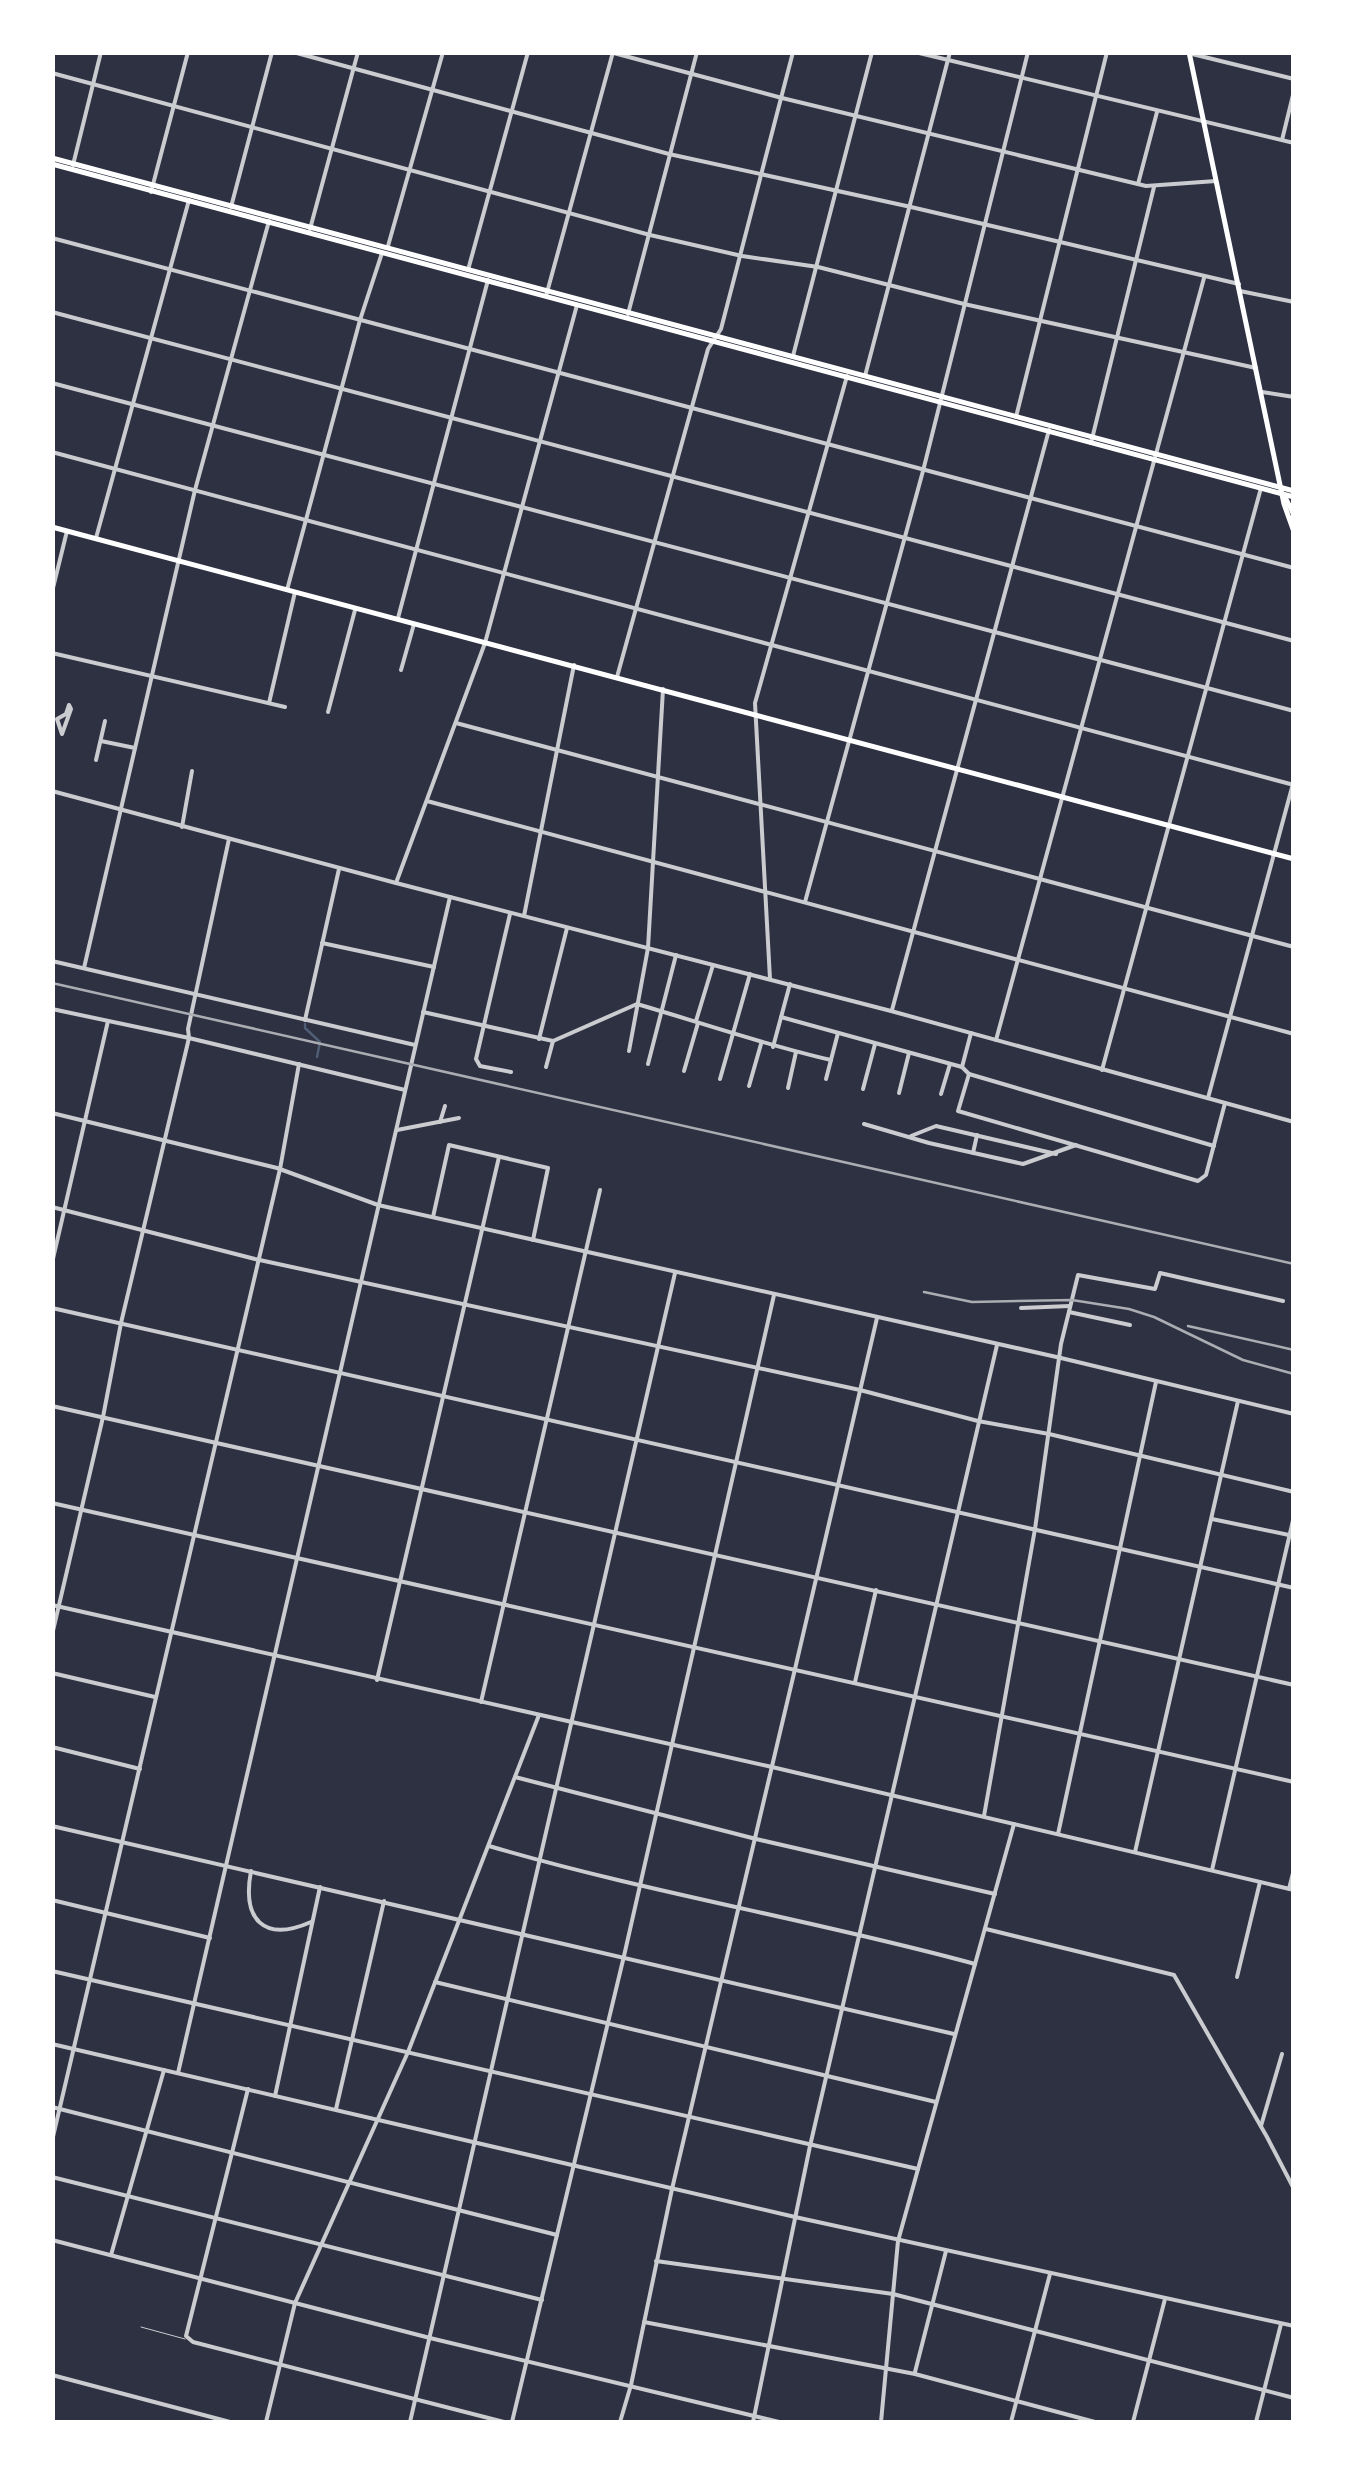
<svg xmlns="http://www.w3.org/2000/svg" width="1346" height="2475" viewBox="0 0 1346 2475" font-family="'Libre Baskerville',serif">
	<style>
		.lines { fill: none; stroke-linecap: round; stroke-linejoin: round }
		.stream { stroke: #4f5d75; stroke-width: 2.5 }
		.service { stroke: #caccd0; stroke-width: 1 }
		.minor { stroke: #caccd0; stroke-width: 4 }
		.tertiary { stroke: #caccd0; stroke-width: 4 }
		.secondary { stroke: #fff; stroke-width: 5 }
		.primary { stroke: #fff; stroke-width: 5 }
		.rail { stroke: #abadb3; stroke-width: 2.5 }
	</style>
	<rect width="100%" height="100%" fill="#2d3142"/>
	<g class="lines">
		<g class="stream">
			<polyline points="305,1024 305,1026"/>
			<polyline points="305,1028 320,1042 317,1057"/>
		</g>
		<polyline class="service" points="141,2327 185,2339"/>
		<g class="minor">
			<polyline points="293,52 669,154 911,207 1239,284"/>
			<polyline points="610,52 782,98 1146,186 1216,181"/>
			<polyline points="915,52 1294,143"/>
			<polyline points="1184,52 1294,79"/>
			<polyline points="52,73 650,235 742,256 818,267 964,304 1256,368"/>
			<polyline points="1282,140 1294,91"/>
			<polyline points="73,165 101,52"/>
			<polyline points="1138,184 1157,112"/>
			<polyline points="151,192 188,52"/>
			<polyline points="231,207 272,52"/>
			<polyline points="310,229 358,52"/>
			<polyline points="52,238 1294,568"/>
			<polyline points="388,246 443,52"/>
			<polyline points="468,270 528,52"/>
			<polyline points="1240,291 1294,302"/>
			<polyline points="546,296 613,52"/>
			<polyline points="52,312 1294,641"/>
			<polyline points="793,356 872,52"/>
			<polyline points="865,376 950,52"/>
			<polyline points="52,383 1294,711"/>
			<polyline points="1262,392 1294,397"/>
			<polyline points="1016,417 1107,52"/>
			<polyline points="1091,443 1154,187"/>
			<polyline points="52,452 1294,785"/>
			<polyline points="96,538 189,200"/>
			<polyline points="287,590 360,320 382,253"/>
			<polyline points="52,592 67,531"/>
			<polyline points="398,618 488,280"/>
			<polyline points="485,643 577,305"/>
			<polyline points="52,653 285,707"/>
			<polyline points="401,670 414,624"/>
			<polyline points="617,677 708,349 721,329 793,52"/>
			<polyline points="269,703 295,592"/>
			<polygon points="69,705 71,709 62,734 57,719 66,714"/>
			<polyline points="328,712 355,610"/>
			<polyline points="456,723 1294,947"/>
			<polyline points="101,741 135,748"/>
			<polyline points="96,760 105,721"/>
			<polyline points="52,791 396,883"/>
			<polyline points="427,801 1294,1034"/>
			<polyline points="182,827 192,771"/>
			<polyline points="805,902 923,471 1028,52"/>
			<polyline points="510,914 476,1059 480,1066 511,1072"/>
			<polyline points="524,916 574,665"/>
			<polyline points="322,943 434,967"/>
			<polyline points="52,961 415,1045"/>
			<polyline points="84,968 195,490 269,221"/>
			<polyline points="770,979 755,703 847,376"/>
			<polyline points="52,1009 189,1038 405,1090"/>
			<polyline points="892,1010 1049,430"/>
			<path d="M423,1012L553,1041L637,1004C702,1023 765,1045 831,1060"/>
			<polyline points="781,1017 962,1067 969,1074 1214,1146"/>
			<polyline points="305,1020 339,869"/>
			<polyline points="696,1021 713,965"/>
			<polyline points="539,1039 567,928"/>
			<polyline points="996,1040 1204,278"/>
			<polyline points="773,1047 790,984"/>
			<polyline points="629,1051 648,948 663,689"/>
			<polyline points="648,1064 676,955"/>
			<polyline points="546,1067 553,1041"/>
			<polyline points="962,1067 971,1033"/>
			<polyline points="1102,1070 1261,488"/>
			<polyline points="684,1071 698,1023"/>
			<polyline points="969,1074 958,1111 1198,1181 1206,1175 1225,1103"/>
			<polyline points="720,1079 750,974"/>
			<polyline points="826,1079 838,1033"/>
			<polyline points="749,1086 761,1044"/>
			<polyline points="788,1088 796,1052"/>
			<polyline points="863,1089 875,1044"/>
			<polyline points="899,1093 909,1053"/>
			<polyline points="941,1094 950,1064"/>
			<polyline points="1208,1098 1294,780"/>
			<polyline points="52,1113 277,1168 378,1205 1061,1358 1294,1414"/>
			<polyline points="440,1122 445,1106"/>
			<polyline points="864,1124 929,1143 1023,1164 1076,1145"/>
			<polyline points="397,1130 459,1118"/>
			<polyline points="911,1136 936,1126 1056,1154"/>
			<polyline points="973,1153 977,1135"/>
			<polyline points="52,1207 255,1259 860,1390 978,1421 1049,1434 1294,1492"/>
			<polyline points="433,1217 449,1145 548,1168 533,1240"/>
			<polyline points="52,1263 108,1021"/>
			<polyline points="52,1308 1294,1588"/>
			<polyline points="1021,1308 1070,1306"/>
			<polyline points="1069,1312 1130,1325"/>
			<polyline points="52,1406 1294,1685"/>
			<polyline points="1212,1519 1289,1535"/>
			<polyline points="52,1635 103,1417 121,1323 189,1038 188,1029 229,839"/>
			<polyline points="795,1669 877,1318"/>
			<polyline points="52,1673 155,1697"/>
			<polyline points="377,1680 499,1157"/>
			<polyline points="855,1682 876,1590"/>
			<polyline points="481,1702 600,1190"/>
			<polyline points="52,1747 140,1769"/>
			<polyline points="515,1777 756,1839 995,1894"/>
			<polyline points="984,1816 1035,1529 1061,1344 1078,1275 1155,1289 1160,1273 1283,1301"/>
			<polyline points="52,1826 954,2034"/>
			<polyline points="1058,1834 1156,1382"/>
			<path d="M489,1846C649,1893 814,1920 975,1964"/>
			<polyline points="1135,1852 1238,1401"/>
			<polyline points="1212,1870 1294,1516"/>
			<path d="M251,1871C242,1919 263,1943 311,1922"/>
			<polyline points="1289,1889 1294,1869"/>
			<polyline points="52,1900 210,1938"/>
			<polyline points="986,1929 1174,1975 1267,2137 1294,2189"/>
			<polyline points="52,1971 918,2169"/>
			<polyline points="1237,1977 1260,1882"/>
			<polyline points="435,1982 936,2102"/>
			<polyline points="248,2089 186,2336 193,2342 504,2422"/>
			<polyline points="275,2096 320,1887"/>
			<polyline points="52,2107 557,2235"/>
			<polyline points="336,2109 384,1901"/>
			<polyline points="1261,2126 1282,2054"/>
			<polyline points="52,2141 280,1169 299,1064"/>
			<polyline points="52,2177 542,2300"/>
			<polyline points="52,2240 430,2338 779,2422"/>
			<polyline points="111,2255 164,2070"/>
			<polyline points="656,2261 893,2294 1294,2398"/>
			<polyline points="644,2322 915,2374 1095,2422"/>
			<polyline points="915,2372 946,2251"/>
			<polyline points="52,2375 230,2422"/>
			<polyline points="266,2422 295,2303 408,2052 539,1715"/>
			<polyline points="410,2422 675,1273"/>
			<polyline points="512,2422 624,1956 774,1295"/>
			<polyline points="753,2422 810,2146 997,1345"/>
			<polyline points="881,2422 898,2241 1014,1824"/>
			<polyline points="1011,2422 1050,2274"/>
			<polyline points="1133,2422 1165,2299"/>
			<polyline points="1256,2422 1281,2324"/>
		</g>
		<g class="tertiary">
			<polyline points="628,314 697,52"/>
			<polyline points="485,643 396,883 891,1011 1294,1122"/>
			<polyline points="52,1503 1294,1782"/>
			<polyline points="52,1605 772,1767 1294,1890"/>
			<polyline points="52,2044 795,2217 1294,2326"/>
			<polyline points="178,2073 450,897"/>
			<polyline points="620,2422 631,2385 672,2189 795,1669"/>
		</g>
		<g class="secondary">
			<polyline points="52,158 1294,491"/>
			<polyline points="52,164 1294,497"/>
			<polyline points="52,527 1294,859"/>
		</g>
		<g class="primary">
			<polyline points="1189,52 1284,504 1294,532"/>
			<polyline points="1285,497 1294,515"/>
		</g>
		<g class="rail">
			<polyline points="52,983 1294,1264"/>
			<polyline points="924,1292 972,1302 1072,1300 1129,1309 1154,1317 1243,1360 1294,1374"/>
			<polyline points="1188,1326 1294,1350"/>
		</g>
	</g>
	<rect width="1346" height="2475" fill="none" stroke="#ffffff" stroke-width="110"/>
</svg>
